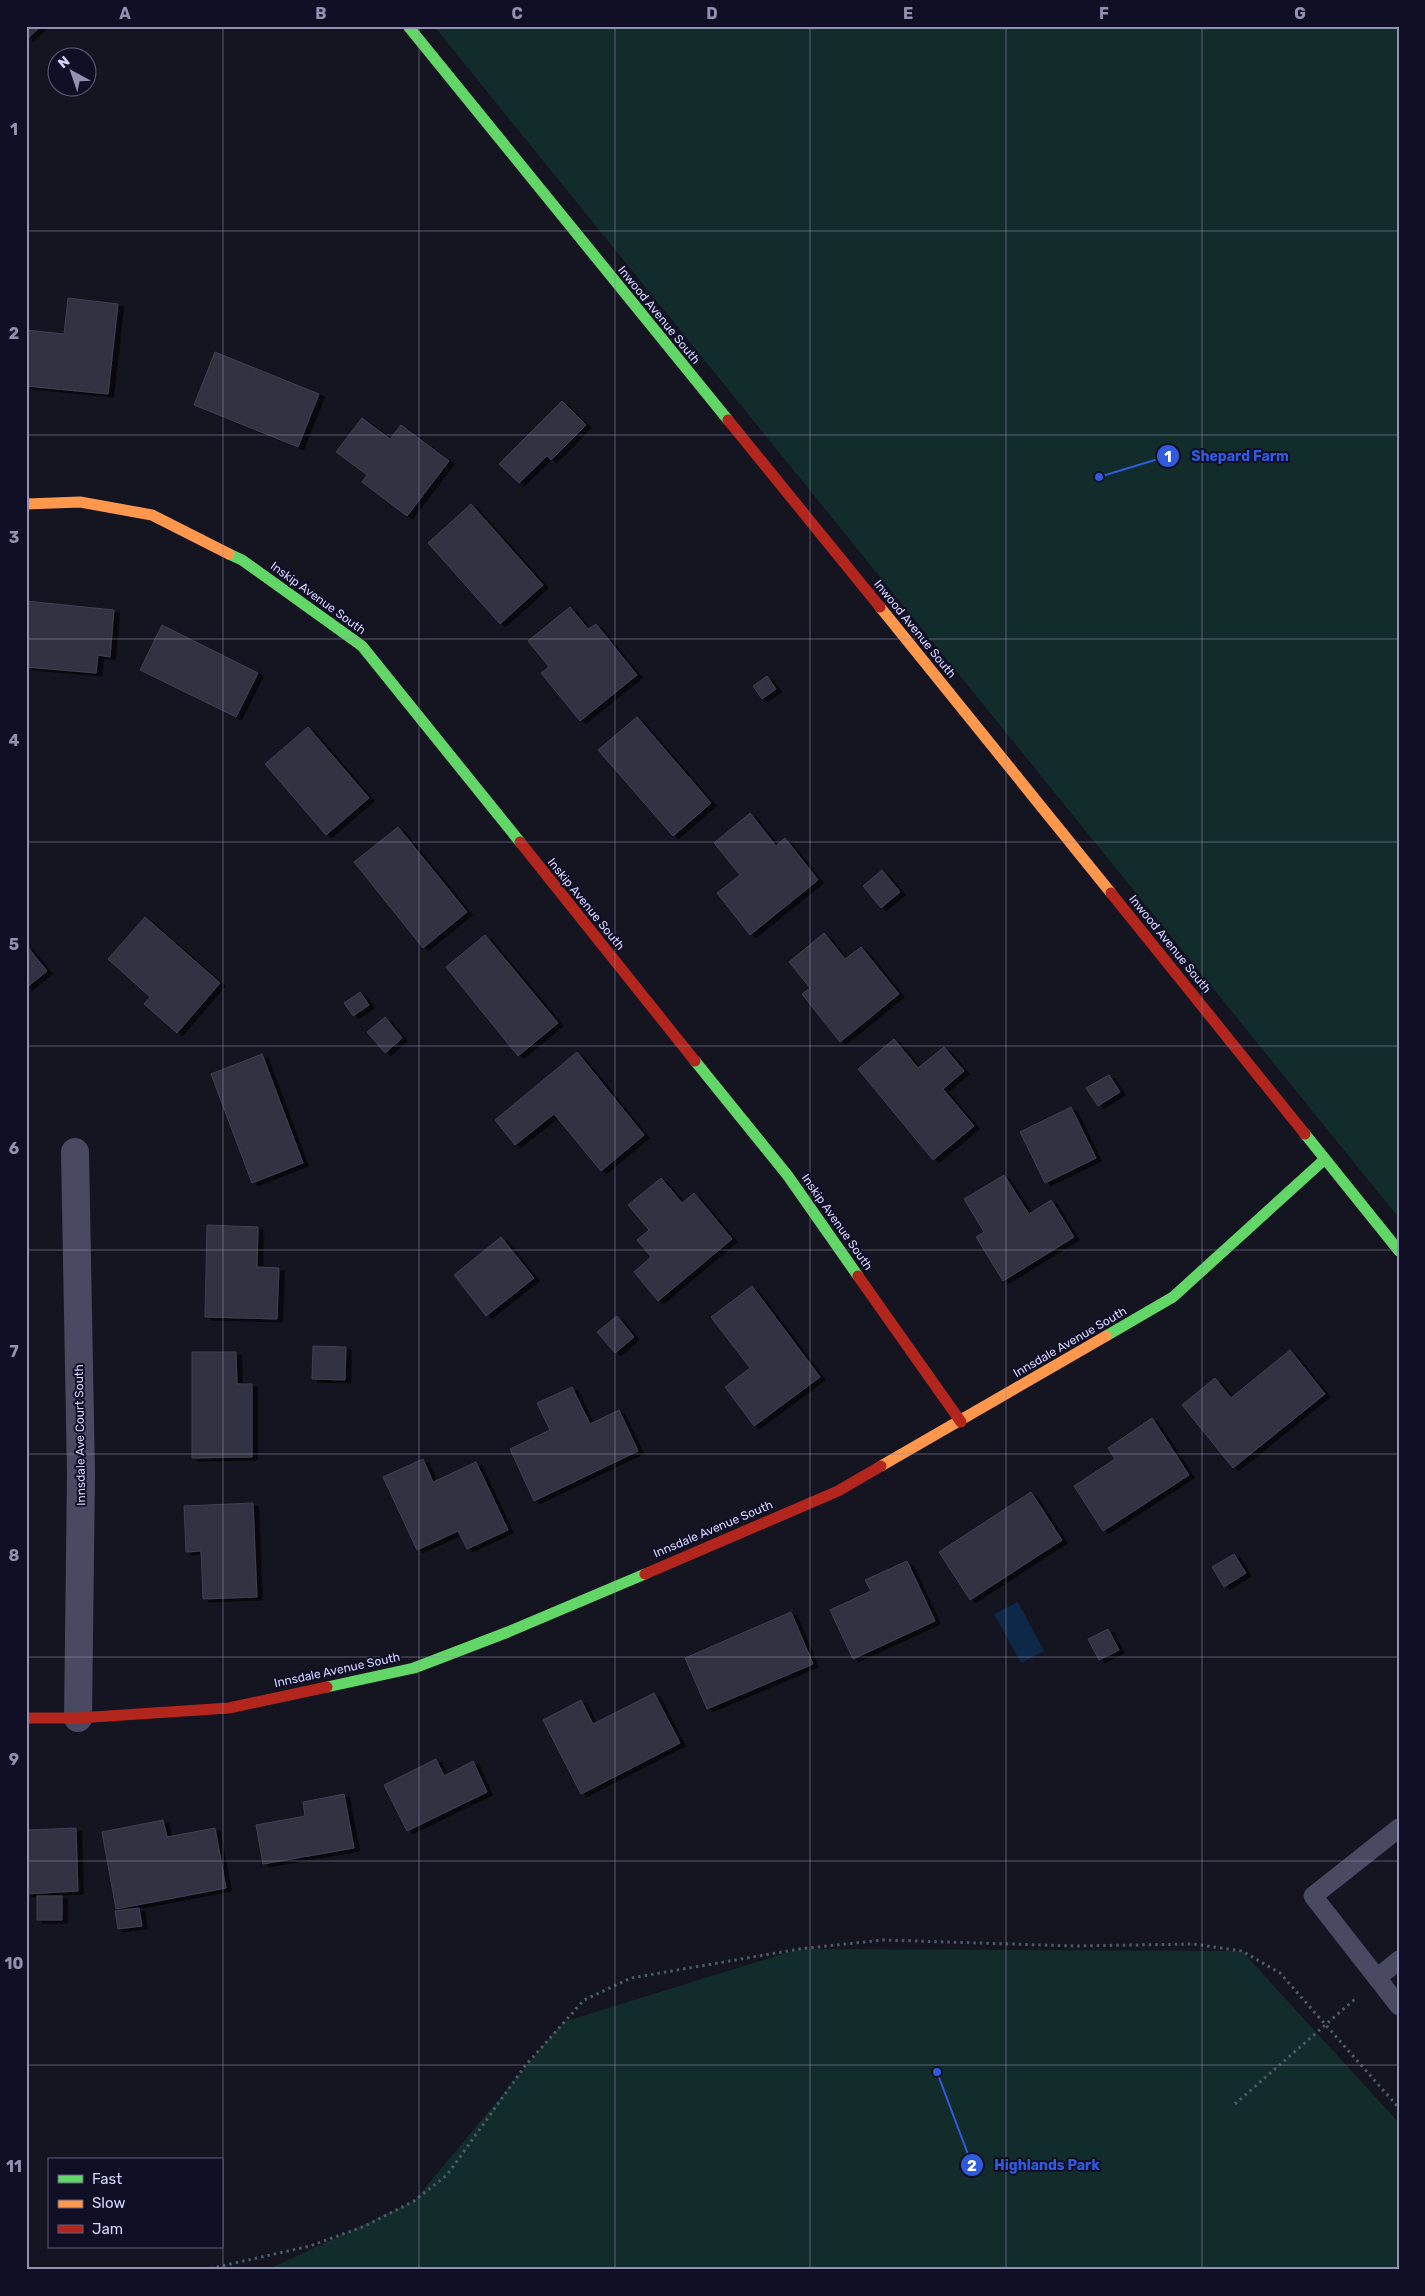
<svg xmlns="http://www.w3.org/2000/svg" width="1425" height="2296" viewBox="0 0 1425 2296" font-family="Rubik,sans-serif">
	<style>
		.green { fill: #122c2b }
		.water { fill: #0e2847 }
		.building { fill: #333243; stroke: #403f55; filter: url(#shadow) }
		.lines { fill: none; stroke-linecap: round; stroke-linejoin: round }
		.path { stroke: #4a5b67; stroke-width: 3; stroke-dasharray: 2.5 4; stroke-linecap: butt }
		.lane { stroke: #494a62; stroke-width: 19 }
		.street { stroke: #494a62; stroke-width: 28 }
		.fast { stroke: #63d668; stroke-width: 11 }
		.slow { stroke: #ff974d; stroke-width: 11 }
		.jam { stroke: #b3261e; stroke-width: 11 }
		.grid { fill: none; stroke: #9291b1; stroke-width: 1; stroke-opacity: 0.55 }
		.labels { text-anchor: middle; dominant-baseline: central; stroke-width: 4; stroke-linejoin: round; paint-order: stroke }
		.street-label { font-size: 12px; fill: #d5d4ff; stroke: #100f26 }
		.leader { fill: none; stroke: #2f5bdc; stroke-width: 2 }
		.callout-dot { fill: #2f5bdc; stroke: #100f26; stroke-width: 2 }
		.mark-label { font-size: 15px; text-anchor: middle; font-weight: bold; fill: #fff }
		.callout-label { font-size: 14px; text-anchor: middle; font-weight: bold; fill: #2f5bdc; stroke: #100f26; stroke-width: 4; stroke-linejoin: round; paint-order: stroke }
		.neatline { fill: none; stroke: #9291b1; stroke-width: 2 }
		.grid-label { font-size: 16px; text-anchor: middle; font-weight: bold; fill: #9291b1 }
	</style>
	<defs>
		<filter id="shadow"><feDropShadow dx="5.5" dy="3" stdDeviation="0" flood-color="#0009"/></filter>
	</defs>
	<rect width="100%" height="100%" fill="#151421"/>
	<g class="green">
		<polygon points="434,26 1399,26 1399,1218"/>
		<polygon points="799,1949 1242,1951 1399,2123 1399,2270 267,2270 414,2201 563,2022"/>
	</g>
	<polygon class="water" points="1018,1602 1044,1651 1021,1663 994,1614"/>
	<g class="building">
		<polygon points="26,26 41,26 27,39"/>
		<polygon points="68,298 118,304 108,394 26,386 26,330 64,334"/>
		<polygon points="215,352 319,394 298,447 194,405"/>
		<polygon points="562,401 586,425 551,460 547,456 519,483 499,464"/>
		<polygon points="362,418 390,439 401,425 449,461 407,516 362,482 367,475 336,452"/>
		<polygon points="471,504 543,585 500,624 428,543"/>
		<polygon points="26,601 114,610 110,657 98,655 96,673 26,667"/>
		<polygon points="570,607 588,629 596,624 637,675 580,721 541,673 549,667 528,641"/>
		<polygon points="162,625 258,673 236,717 140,670"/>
		<polygon points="767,676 776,689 762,699 753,686"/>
		<polygon points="637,717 711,803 673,836 598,750"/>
		<polygon points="308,727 369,798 326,835 265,764"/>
		<polygon points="750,813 776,846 785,838 818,880 750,935 717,893 740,875 714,843"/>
		<polygon points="398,827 467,912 423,948 354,862"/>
		<polygon points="882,870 900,892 881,908 863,886"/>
		<polygon points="145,917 220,983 177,1033 144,1004 150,997 108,959"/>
		<polygon points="824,933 845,959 861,947 899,994 840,1042 802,994 810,988 789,962"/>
		<polygon points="485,935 558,1023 518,1056 446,967"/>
		<polygon points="26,945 47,971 26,988"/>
		<polygon points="360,992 369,1005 353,1016 344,1003"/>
		<polygon points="385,1017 402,1038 385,1053 367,1032"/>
		<polygon points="894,1039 918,1068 944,1047 964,1071 943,1089 974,1126 933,1160 858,1069"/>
		<polygon points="577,1052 644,1135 601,1171 554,1114 515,1145 495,1120"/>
		<polygon points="262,1054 303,1163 252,1183 211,1074"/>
		<polygon points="1109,1075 1120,1092 1098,1106 1086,1088"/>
		<polygon points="1071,1107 1096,1158 1045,1183 1020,1132"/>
		<polygon points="1004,1175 1029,1214 1051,1200 1074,1237 1003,1281 976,1237 984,1232 964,1199"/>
		<polygon points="661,1178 682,1203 694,1193 732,1239 658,1301 634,1272 651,1257 637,1240 649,1230 628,1205"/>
		<polygon points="207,1225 258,1227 257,1267 279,1268 277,1319 205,1317"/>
		<polygon points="501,1237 534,1278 486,1316 454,1275"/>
		<polygon points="752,1286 820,1377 754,1426 725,1387 750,1368 711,1317"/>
		<polygon points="617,1316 634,1337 615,1353 597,1332"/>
		<polygon points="313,1346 346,1347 345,1380 312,1379"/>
		<polygon points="1290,1350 1325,1394 1233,1468 1182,1405 1215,1378 1231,1398"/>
		<polygon points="192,1352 236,1352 237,1384 252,1384 252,1457 192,1458"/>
		<polygon points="572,1387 590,1424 619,1410 638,1451 534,1501 510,1449 550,1430 537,1403"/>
		<polygon points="1152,1418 1189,1475 1103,1531 1074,1486 1115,1459 1108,1448"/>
		<polygon points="423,1459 433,1482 476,1462 508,1530 467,1549 458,1531 417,1550 383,1477"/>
		<polygon points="1031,1492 1062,1540 970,1600 939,1552"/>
		<polygon points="253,1503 257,1597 203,1599 201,1551 186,1552 184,1506"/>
		<polygon points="1234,1554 1246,1573 1224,1587 1212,1567"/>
		<polygon points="907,1561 935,1621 853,1659 830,1610 871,1591 865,1580"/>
		<polygon points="791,1612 813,1664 707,1709 685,1658"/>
		<polygon points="1108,1629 1119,1650 1099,1660 1088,1639"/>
		<polygon points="654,1693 680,1743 581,1794 543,1720 581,1700 593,1724"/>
		<polygon points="436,1759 444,1776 473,1761 487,1792 407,1831 384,1785"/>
		<polygon points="344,1794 354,1848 263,1864 256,1825 305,1816 303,1802"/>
		<polygon points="163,1820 167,1837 215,1828 226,1888 116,1909 102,1832"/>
		<polygon points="76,1828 78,1891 26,1894 26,1830"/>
		<rect x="37" y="1896" width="25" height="24"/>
		<polygon points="139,1908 142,1926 118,1929 115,1911"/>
	</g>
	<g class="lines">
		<g class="path">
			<polyline points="1235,2104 1355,1999"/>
			<polyline points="204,2270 310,2246 365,2226 414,2201 447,2175 525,2066 584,2000 631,1978 799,1949 883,1940 1075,1946 1193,1944 1242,1951 1280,1973 1399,2108"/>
		</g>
		<g class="lane">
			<polyline points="1399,1828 1313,1896 1399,2006"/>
			<polyline points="1377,1978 1399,1960"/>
		</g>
		<polyline class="street" points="75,1152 81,1474 78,1718"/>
		<g class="fast">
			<polyline points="408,26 728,420"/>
			<polyline points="229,554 242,560 362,646 520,842"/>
			<polyline points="695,1061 788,1176 858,1276"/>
			<polyline points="1305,1134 1399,1251"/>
			<polyline points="1106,1336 1173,1297 1325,1159"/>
			<polyline points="327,1687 414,1668 508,1632 645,1574"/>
		</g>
		<g class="slow">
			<polyline points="26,504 80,502 152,515 229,554"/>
			<polyline points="880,607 1111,893"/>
			<polyline points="881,1466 1106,1336"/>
		</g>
		<g class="jam">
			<polyline points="728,420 880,607"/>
			<polyline points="520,842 695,1061"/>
			<polyline points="1111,893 1305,1134"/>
			<polyline points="858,1276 961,1422"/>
			<polyline points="645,1574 838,1491 881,1466"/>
			<polyline points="26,1718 78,1718 229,1708 327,1687"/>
		</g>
	</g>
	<path class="grid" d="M223,26V2270M419,26V2270M615,26V2270M810,26V2270M1006,26V2270M1202,26V2270M26,231H1399M26,435H1399M26,639H1399M26,842H1399M26,1046H1399M26,1250H1399M26,1454H1399M26,1657H1399M26,1861H1399M26,2065H1399"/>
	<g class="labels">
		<g class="street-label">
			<text transform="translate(659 315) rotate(51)">Inwood Avenue South</text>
			<text transform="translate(318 598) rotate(36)">Inskip Avenue South</text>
			<text transform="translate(915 629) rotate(51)">Inwood Avenue South</text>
			<text transform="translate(586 904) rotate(51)">Inskip Avenue South</text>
			<text transform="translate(1170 944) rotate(51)">Inwood Avenue South</text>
			<text transform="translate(837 1222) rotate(55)">Inskip Avenue South</text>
			<text transform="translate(1070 1342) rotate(-30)">Innsdale Avenue South</text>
			<text transform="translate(80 1435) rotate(-91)">Innsdale Ave Court South</text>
			<text transform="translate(713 1529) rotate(-23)">Innsdale Avenue South</text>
			<text transform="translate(337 1670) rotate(-12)">Innsdale Avenue South</text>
		</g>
	</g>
	<path class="leader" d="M1099 477L1168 456M937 2072L972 2165"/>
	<g class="callout-dot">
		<circle cx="1099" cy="477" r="5"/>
		<circle cx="937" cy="2072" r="5"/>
		<circle cx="1168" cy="456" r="12"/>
		<circle cx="972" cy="2165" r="12"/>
	</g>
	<g class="mark-label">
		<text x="1168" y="462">1</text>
		<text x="972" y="2171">2</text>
	</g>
	<g class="callout-label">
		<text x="1240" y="461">Shepard Farm</text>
		<text x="1047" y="2170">Highlands Park</text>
	</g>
	<rect width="1425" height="2296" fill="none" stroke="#100f26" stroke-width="55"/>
	<rect x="48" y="2158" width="175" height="90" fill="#100f26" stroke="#5f5e7d"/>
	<rect x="58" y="2175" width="25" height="8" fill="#63d668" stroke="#5f5e7d"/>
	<text x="92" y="2184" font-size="15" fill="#d5d4ff">Fast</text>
	<rect x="58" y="2200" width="25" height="8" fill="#ff974d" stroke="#5f5e7d"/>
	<text x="92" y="2208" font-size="15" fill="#d5d4ff">Slow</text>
	<rect x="58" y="2225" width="25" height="8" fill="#b3261e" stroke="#5f5e7d"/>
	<text x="92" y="2234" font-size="15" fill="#d5d4ff">Jam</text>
	<g transform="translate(72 72) rotate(320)"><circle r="24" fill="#100f26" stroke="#5f5e7d"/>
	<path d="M0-4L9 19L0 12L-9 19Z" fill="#9291b1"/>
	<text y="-8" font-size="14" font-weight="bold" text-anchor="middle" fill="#d5d4ff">N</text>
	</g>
	<rect x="28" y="28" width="1370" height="2240" class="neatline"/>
	<g class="grid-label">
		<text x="125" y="19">A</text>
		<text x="321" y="19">B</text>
		<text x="517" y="19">C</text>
		<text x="712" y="19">D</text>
		<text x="908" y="19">E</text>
		<text x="1104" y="19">F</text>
		<text x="1300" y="19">G</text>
		<text x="14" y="135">1</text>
		<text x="14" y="339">2</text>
		<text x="14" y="543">3</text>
		<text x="14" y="746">4</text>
		<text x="14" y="950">5</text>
		<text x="14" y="1154">6</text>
		<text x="14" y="1357">7</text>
		<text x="14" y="1561">8</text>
		<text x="14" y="1765">9</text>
		<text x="14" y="1969">10</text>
		<text x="14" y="2172">11</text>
	</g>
</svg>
